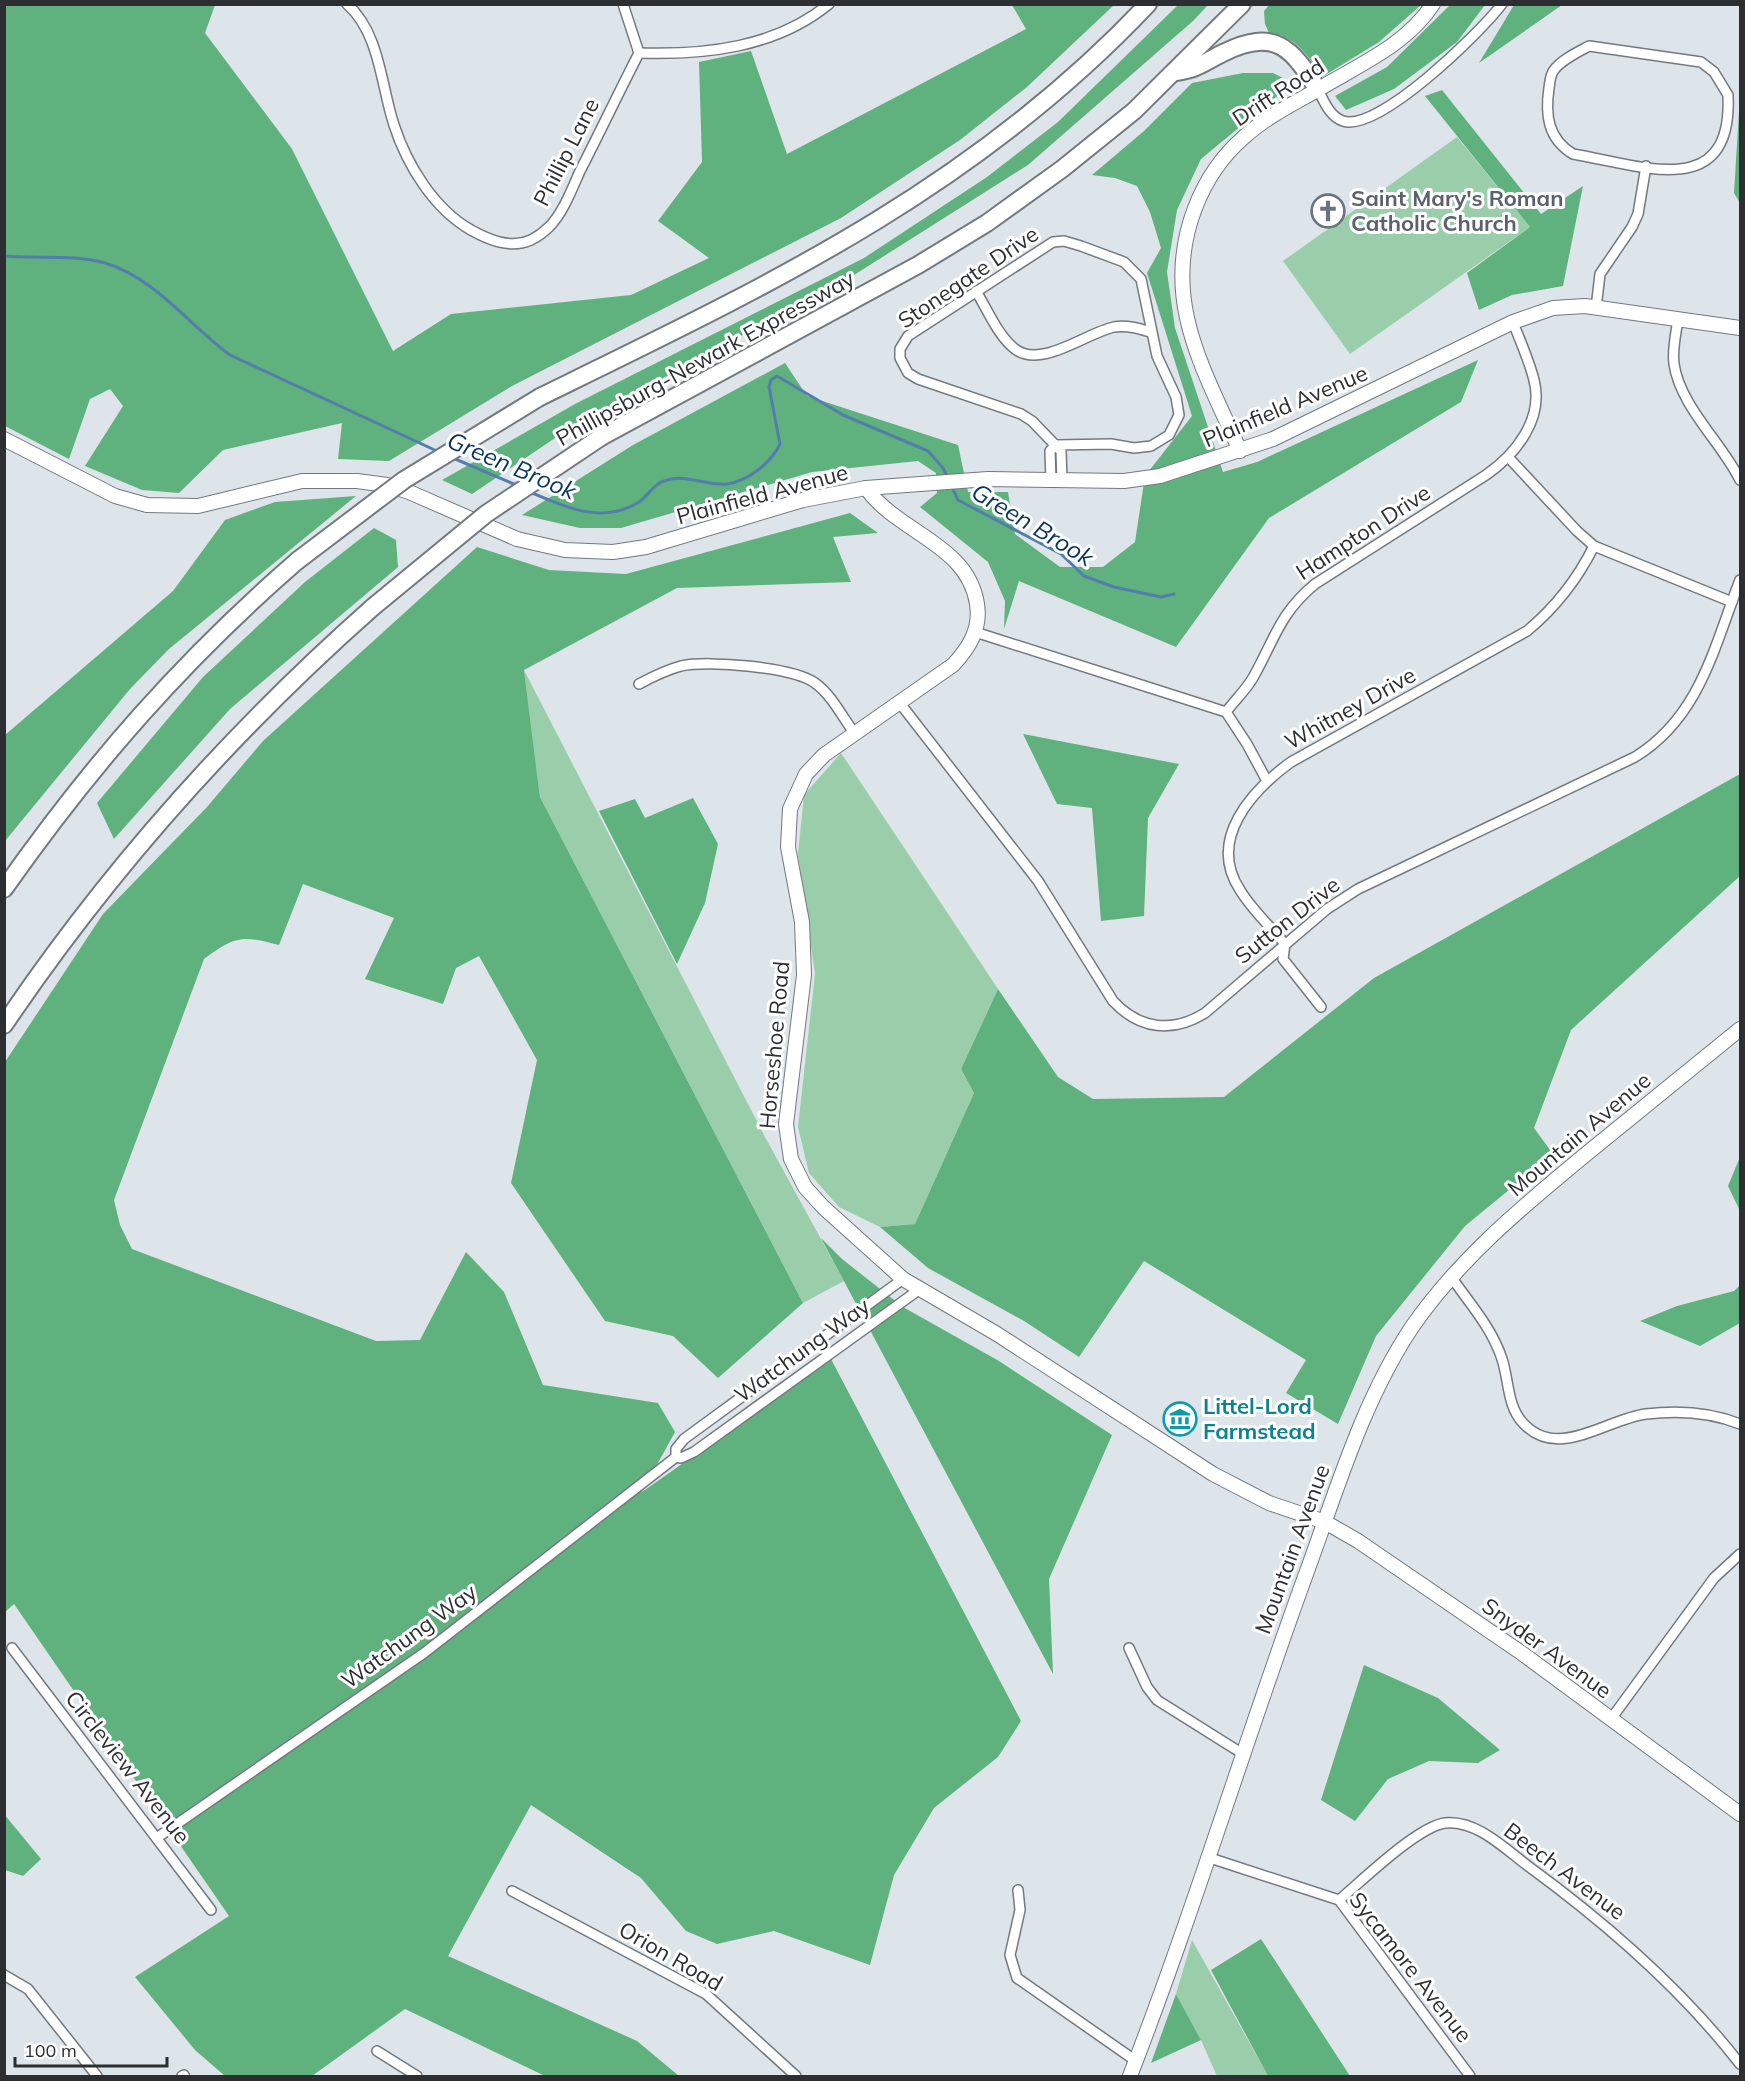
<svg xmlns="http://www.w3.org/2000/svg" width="1745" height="2081" viewBox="0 0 1745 2081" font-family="Mulish,sans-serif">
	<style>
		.green { fill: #9aceaa }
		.forest { fill: #5fb27d }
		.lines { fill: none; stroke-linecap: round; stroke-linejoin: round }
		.stream { stroke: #537eac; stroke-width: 3 }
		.street-casing { stroke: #73797f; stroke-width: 12 }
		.secondary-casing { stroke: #73797f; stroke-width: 16 }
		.highway-casing { stroke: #73797f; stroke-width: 20 }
		.street { stroke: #fff; stroke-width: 9 }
		.secondary { stroke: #fff; stroke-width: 14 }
		.highway { stroke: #fff; stroke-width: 16 }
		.highway-bridge-casing { stroke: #73797f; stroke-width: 20; stroke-linecap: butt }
		.highway-bridge { stroke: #fff; stroke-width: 16 }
		.labels { text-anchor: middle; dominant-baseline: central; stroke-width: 6; stroke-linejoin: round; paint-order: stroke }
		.street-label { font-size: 22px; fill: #2c2e31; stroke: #fff }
		.worship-label { font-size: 22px; font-weight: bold; fill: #5b616d; stroke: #fff; text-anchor: start }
		.culture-label { font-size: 22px; font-weight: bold; fill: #0d838f; stroke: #fff; text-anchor: start }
		.water-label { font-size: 24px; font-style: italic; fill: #08345d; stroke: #fff }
	</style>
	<rect width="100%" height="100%" fill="#dde4ea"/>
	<g class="green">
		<polygon points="1457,137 1530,227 1350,354 1283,261"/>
		<polygon points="524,670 765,1137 844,1281 803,1303 540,797"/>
		<polygon points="841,753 998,989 961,1069 974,1093 915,1224 880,1227 839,1207 809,1173 798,1127 815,974 798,854 804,795"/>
		<polygon points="1192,1940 1268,2076 1217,2076 1201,2040 1176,1994"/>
	</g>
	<g class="forest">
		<polygon points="5,4 215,5 205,33 292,149 393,351 451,314 631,295 709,258 658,221 702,162 699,62 751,51 787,154 1026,29 1012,5 1114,5 1027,87 960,140 841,218 512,386 389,461 338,459 342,423 223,450 179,493 142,490 85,466 123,406 110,389 90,399 69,459 5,426"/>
		<path d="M1270,4H1421V5L1379,42L1322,77C1309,57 1295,35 1269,33L1265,24L1264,11Z"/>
		<polygon points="1178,5 1208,5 1193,21 1028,165 854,275 567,430 472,494 442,480 575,404 864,258 987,177 1058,122"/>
		<polygon points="1450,5 1485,5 1457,42 1394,89 1346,110 1335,96 1387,67"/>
		<polygon points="1514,5 1562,5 1479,63"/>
		<polygon points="1243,73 1273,73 1293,83 1201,159 1177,210 1167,272 1175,328 1223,472 1257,462 1478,360 1461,402 1269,518 1176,647 1019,581 1004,629 1005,601 988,562 920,507 937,493 936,473 918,461 812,472 621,528 580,528 522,515 633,445 785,363 807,396 958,445 968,492 1008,492 1015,534 1060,567 1103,567 1135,542 1145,476 1192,416 1147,273 1161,248 1150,212 1137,186 1115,178 1092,175 1144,131 1192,83"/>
		<polygon points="1442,90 1541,214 1583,186 1563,286 1512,295 1479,310 1467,273 1530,227 1425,96"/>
		<polygon points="1740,95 1740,203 1734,193"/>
		<polygon points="356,496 169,649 130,689 5,841 5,735 173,591 225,520 275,502"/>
		<path d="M850,513L878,533L833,537L851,582L677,588L524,670L540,797L803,1303L718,1378L673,1336L605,1321L511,1183L537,1060L479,956L456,968L443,1004L365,979L394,918L303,884L279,945C242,935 235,936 204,959L114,1200L120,1225L132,1249L376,1341L420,1340L466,1252L504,1292L543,1385L658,1403L675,1432L642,1492L831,1359L1021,1721L998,1757L934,1808L894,1875L870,1965L774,1931L717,1944L686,1931L641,1878L531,1805L448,1956L637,2041L679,2076H545L405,2009L312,2076H225L195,2050L135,1977L229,1916L14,1604L5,1612V1062L103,914L207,807L263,741L477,547L549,570L626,574Z"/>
		<polygon points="374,528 396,540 398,567 230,709 114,839 97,803 203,677 305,582"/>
		<polygon points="1023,734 1179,764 1148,818 1144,916 1101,921 1092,808 1057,804"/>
		<polygon points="1740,774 1740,876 1571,1030 1534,1128 1553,1154 1465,1226 1376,1336 1338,1424 1286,1393 1306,1360 1144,1261 1079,1357 1024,1321 928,1268 880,1227 915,1224 974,1093 961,1069 998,989 1058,1077 1093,1099 1224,1097 1374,978"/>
		<polygon points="693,798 718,844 705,903 677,964 599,811 635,799 645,818"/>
		<polygon points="1740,1157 1740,1211 1728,1186"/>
		<polygon points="821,1238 842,1259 903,1307 999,1361 1112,1435 1049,1579 1053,1674"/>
		<polygon points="1740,1285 1740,1323 1700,1346 1640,1321 1677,1306 1734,1291"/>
		<polygon points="1364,1665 1438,1698 1500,1750 1478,1763 1429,1761 1388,1779 1355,1821 1321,1800"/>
		<polygon points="4,1814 41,1859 23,1876 5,1870"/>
		<polygon points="1261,1939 1350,2076 1268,2076 1211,1970"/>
		<polygon points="1176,1994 1201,2040 1151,2063"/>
	</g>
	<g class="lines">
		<g class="stream">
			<path d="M4,256C37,259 73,254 105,263C155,278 189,325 230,355L439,452"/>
			<polyline points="453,458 516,485"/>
			<polyline points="952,487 958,500 1061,554 1084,576 1114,587 1161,597 1174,594"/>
			<path d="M530,492C566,507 602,525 639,502C649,495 654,483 667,480C685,474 708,486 727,484C748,481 771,463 780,444L769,387L771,380L777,376L843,415L928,451L943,468L948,478"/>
		</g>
		<defs>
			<g id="street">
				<path d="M347,4C380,33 381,86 394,125C407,165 434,209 471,230C489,240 510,249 531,240C537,237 544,232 549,227C563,213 572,189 580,171C600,132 619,92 639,53L623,4"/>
				<path d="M1589,46L1701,62L1714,72L1728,95C1733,202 1643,166 1573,154C1548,139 1545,115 1549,88C1550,82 1550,75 1554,70C1561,60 1578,52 1589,46Z"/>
				<path d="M639,53C705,55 775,48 829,4"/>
				<path d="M1318,90C1324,101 1330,117 1343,121C1378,133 1481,32 1502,4"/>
				<path d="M976,291C987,309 998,336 1015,349C1041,369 1086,333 1114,327C1127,325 1138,328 1150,332"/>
				<polyline points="1596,308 1600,274 1632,227 1638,214 1646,166"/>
				<path d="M1678,319C1676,334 1672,349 1674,364C1680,406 1722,443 1740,480"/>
				<polyline points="1056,445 1111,444 1134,448 1151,446 1169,435 1179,415 1176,397 1157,356 1141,279 1124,262 1081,246 1064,241 1053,242 908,336 900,349 900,358 908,373 918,379 1021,414 1032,421 1061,451 1062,481"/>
				<polyline points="1509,458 1577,531 1594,546 1732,602"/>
				<polyline points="1051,481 1050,451 1056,445"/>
				<path d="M975,632L1226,712C1235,700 1247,689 1254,676C1275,638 1280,613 1315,584L1486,475C1516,454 1544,419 1534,380C1529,360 1520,341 1513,322"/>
				<path d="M639,684C652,677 666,670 681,666C708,660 793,667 815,683C831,694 843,718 855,734"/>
				<path d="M899,702L1038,881L1113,1001C1140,1030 1173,1033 1205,1013L1327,909L1358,889L1635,757C1700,717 1714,647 1740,580"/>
				<polyline points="1226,712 1247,744 1267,781"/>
				<path d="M1321,1007L1283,959L1285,944C1270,926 1252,910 1240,890C1207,840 1251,791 1291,762L1527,631C1556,607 1577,580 1594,546"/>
				<path d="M1452,1278C1470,1304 1492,1328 1502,1359C1509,1380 1507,1406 1523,1423C1558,1461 1606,1419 1646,1414C1679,1410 1710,1412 1740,1424"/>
				<polyline points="903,1279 684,1439 676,1449 676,1457 681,1458 694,1452 920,1289"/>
				<polyline points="12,1648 211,1910"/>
				<polyline points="1129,1648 1147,1687 1157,1700 1243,1754"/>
				<polyline points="1611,1719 1714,1578 1740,1554"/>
				<polyline points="158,1837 424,1653 676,1457"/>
				<polyline points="1210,1858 1339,1900 1470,2076"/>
				<polyline points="1018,1890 1020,1910 1010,1955 1017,1978 1136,2061"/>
				<polyline points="512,1891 706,1994 796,2076"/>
				<path d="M1339,1900C1363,1880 1417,1827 1445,1823C1477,1820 1504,1848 1528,1866C1606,1923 1681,1988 1740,2064"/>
				<polyline points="4,1975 28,1989 97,2076"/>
				<polyline points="377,2051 417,2076"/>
				<polyline points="182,2076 184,2075"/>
			</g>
			<g id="secondary">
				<polyline points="4,439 115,496 147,505 198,506 302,481 357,481 387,485 409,492 517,539 565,550 613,552 646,547 803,500 866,488 988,479 1124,481 1160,476 1273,439 1513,322 1553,308 1585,306 1740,328"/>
				<path d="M1240,451C1204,369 1160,300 1195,208C1205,182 1222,156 1244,137C1267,116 1297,102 1324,86C1363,63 1408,43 1433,4"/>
				<path d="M866,488C898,533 968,544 977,604C981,629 969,648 953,665L824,755L806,774L790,809L788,847L802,922L804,975L786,1124L791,1159L805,1187L823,1207L903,1279L997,1334L1213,1474L1269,1503L1325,1522L1358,1541L1523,1654L1740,1814"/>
				<path d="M1130,2076C1194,1911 1245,1741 1306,1574C1337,1490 1362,1402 1412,1327C1459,1259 1522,1207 1585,1155C1637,1113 1689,1071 1740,1029"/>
			</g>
			<g id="highway">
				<path d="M1176,72C1199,69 1204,62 1223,53C1275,27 1292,48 1318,90"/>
				<path d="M540,397C765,287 973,190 1148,4"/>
				<polyline points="601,437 918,265 987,223 1062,169 1134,111 1242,4"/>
				<path d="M4,889C92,764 182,661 297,561"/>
				<path d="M4,1025C108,871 234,730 373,607"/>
			</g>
		</defs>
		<use href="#street" class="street-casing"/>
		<use href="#secondary" class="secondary-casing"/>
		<use href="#highway" class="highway-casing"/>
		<use href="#street" class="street"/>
		<use href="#secondary" class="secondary"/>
		<use href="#highway" class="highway"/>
		<defs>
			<g id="highway-bridge">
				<polyline points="297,561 404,480 540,397"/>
				<polyline points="373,607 486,514 601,437"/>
			</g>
		</defs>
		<use href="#highway-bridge" class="highway-bridge-casing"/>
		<use href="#highway-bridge" class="highway-bridge"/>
	</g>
	<defs>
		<symbol id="church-ring" viewBox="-11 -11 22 22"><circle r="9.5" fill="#fff" stroke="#6b7280" stroke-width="1.5"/><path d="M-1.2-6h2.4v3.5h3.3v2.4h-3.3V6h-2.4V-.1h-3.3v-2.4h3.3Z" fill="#6b7280"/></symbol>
		<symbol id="museum-ring" viewBox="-11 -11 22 22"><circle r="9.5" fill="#fff" stroke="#0f9aa8" stroke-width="1.5"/><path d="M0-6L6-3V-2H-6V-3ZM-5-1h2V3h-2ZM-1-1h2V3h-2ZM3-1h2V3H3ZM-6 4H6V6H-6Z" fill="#0f9aa8"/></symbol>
	</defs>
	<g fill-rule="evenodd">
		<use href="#church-ring" x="1309" y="192" width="38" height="38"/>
		<use href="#museum-ring" x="1161" y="1400" width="38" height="38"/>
	</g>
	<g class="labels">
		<g class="street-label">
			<text transform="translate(1278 92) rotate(-33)">Drift Road</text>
			<text transform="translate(566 152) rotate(-63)">Phillip Lane</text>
			<text transform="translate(968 277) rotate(-34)">Stonegate Drive</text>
			<text transform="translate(705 358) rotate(-29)">Phillipsburg-Newark Expressway</text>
			<text transform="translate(1285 406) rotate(-23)">Plainfield Avenue</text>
			<text transform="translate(762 494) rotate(-15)">Plainfield Avenue</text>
			<text transform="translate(1363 532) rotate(-33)">Hampton Drive</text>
			<text transform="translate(1350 708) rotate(-29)">Whitney Drive</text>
			<text transform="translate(1287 920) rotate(-38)">Sutton Drive</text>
			<text transform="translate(774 1045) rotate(-85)">Horseshoe Road</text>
			<text transform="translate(1579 1134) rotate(-40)">Mountain Avenue</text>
			<text transform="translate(802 1350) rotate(-36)">Watchung Way</text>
			<text transform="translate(1292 1549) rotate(-70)">Mountain Avenue</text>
			<text transform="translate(409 1636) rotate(-36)">Watchung Way</text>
			<text transform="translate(1547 1648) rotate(36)">Snyder Avenue</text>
			<text transform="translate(128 1767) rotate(52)">Circleview Avenue</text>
			<text transform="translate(1565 1871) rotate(37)">Beech Avenue</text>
			<text transform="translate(671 1956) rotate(30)">Orion Road</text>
			<text transform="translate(1411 1967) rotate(52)">Sycamore Avenue</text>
		</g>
		<g class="worship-label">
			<text x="1351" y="198">Saint Mary's Roman<tspan x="1351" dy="25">Catholic Church</tspan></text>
		</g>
		<g class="culture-label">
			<text x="1203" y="1406">Littel-Lord<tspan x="1203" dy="25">Farmstead</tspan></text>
		</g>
		<g class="water-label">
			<text transform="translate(512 465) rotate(23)">Green Brook</text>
			<text transform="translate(1033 524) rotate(31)">Green Brook</text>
		</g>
	</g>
	<rect width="1745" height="2081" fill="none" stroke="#2c2e31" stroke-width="12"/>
	<path d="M15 2057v9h152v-9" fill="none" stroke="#2c2e31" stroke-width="3"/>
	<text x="24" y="2057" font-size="18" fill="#2c2e31" stroke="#ffffff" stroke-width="4.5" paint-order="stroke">100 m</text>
</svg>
